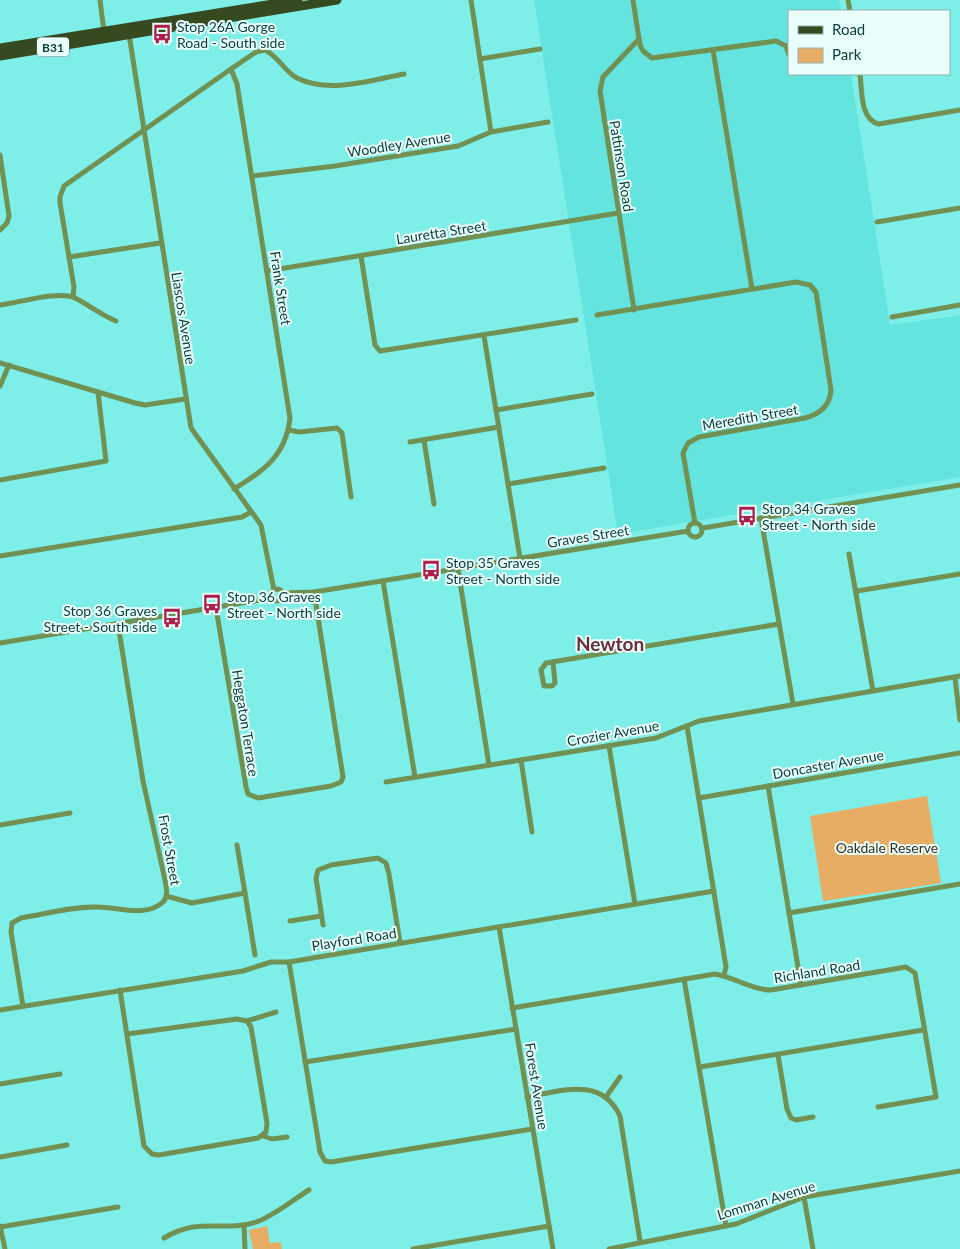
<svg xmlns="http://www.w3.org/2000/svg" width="960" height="1249" viewBox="0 0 960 1249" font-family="Lato,sans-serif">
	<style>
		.built { fill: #63e4de }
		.green { fill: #e8ad64 }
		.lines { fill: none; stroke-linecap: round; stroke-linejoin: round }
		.street { stroke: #719152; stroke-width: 5 }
		.primary { stroke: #354a1e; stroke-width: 9 }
		.labels { text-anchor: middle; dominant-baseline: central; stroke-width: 4; stroke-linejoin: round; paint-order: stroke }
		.shield { fill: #eafefc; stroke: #4c7875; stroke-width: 1 }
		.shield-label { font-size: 12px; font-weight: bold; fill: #093e3b }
		.poi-label { font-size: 14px; fill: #093e3b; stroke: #eafefc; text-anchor: start }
		.street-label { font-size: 14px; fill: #093e3b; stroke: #eafefc }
		.park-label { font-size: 14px; fill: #3c2e1c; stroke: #eafefc }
		.district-label { font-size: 19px; font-weight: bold; fill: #702a38; stroke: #eafefc }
	</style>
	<rect width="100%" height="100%" fill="#7deee8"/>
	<polygon class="built" points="534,0 839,0 841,11 789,11 789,74 851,74 890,325 960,315 960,477 618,534"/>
	<g class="green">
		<polygon points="927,796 941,883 823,901 810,816"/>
		<polygon points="267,1226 270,1243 281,1242 282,1249 253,1249 249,1230"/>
	</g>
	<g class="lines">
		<g class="street">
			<polyline points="100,0 104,32"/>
			<polyline points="471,0 491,132"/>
			<polyline points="633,0 640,45 643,51 652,58 776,41 786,46 789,55"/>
			<polyline points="848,0 850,11"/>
			<polyline points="129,34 191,428 261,525 274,590"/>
			<polyline points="713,50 752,289"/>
			<polyline points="480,59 540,49"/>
			<path d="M231,69L237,84L290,418C286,455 264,471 234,489"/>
			<path d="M860,74C862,90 860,120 879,124L960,110"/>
			<polyline points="0,155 9,216 7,223 0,230"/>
			<polyline points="252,176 335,166 458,146 491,132 548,122"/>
			<polyline points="877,222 960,208"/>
			<polyline points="361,256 375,345 380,351 576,320"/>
			<polyline points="69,257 160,243"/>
			<polyline points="267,271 618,213"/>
			<path d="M73,297L74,287L60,203V197L64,186L231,69L256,52L265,50C278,56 284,71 297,78C329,94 372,80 404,74"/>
			<path d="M0,305C18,303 59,290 75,298C89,305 101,315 116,321"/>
			<polyline points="634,310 600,91 603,77 639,39"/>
			<path d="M597,315L796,282L810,285L816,292L831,390C830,406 820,414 805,418L699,437L688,443L683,453L695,523"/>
			<polyline points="892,317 960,305"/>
			<polyline points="484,336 520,558"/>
			<polyline points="0,363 135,403 145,405 185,399"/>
			<polyline points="0,386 9,365"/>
			<polyline points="496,410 592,394"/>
			<polyline points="289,430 299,432 337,428 342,433 351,497"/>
			<polyline points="424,440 434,504"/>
			<polyline points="410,442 499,427"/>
			<polyline points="0,480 106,461 98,392"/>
			<polyline points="508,484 604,468"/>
			<polyline points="761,518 793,704"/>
			<circle cx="695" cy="530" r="7"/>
			<polyline points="703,528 960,485"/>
			<polyline points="849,554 873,691"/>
			<polyline points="0,556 242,517 251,512"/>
			<polyline points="458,569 489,765"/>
			<polyline points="383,581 415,777"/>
			<circle cx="277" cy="595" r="6"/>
			<polyline points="857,591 960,574"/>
			<polyline points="283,593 314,592 688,531"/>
			<polyline points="216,608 246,787 248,794 258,798 331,786 341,782 343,777 314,592"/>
			<polyline points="0,643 272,598"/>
			<polyline points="553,662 555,683 552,686 544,686 541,670 546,663 779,624"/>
			<polyline points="955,678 960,720"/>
			<polyline points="687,726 726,967 724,975"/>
			<polyline points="609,746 635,904"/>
			<polyline points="521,760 532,832"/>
			<polyline points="386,782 656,738 699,721 960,676"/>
			<polyline points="768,786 801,985"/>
			<polyline points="699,798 960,753"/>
			<polyline points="0,825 70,813"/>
			<polyline points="245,893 255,955"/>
			<polyline points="166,896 192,903 245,893 237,845"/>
			<polyline points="789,913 960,884"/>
			<polyline points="290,921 321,916"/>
			<polyline points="323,925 316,878 318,870 331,865 378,858 386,863 389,874 400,943"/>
			<polyline points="499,927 553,1249"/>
			<polyline points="289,962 320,1152 325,1161 331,1162 532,1129"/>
			<polyline points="684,979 726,1226"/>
			<polyline points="120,990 144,1146 152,1154 159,1155 258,1138 266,1132 267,1123 251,1027 247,1021 237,1019 127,1034"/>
			<path d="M23,1006L11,932L12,923L21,918C46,914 73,906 98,907C118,907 146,918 163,902C169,896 166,887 165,880L143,781L118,624"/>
			<path d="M512,1008L715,974C734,977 752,990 771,990L906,967L915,973L936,1097L878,1107"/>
			<polyline points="0,1010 243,971 271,962 289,962 714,891"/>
			<polyline points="247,1021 276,1012"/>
			<polyline points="778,1055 787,1109 791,1118 796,1120 813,1117"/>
			<polyline points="305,1062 516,1029"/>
			<polyline points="700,1067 923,1030"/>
			<polyline points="0,1084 60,1074"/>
			<path d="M527,1097C562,1091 601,1076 620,1116L640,1241"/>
			<polyline points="606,1097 620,1077"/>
			<polyline points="263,1136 272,1139 287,1137"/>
			<polyline points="0,1157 67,1145"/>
			<polyline points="804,1197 813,1249"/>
			<polyline points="244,1225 245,1249"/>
			<polyline points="0,1226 5,1249"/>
			<polyline points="0,1227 118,1207"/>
			<path d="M164,1238C201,1216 223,1233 256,1222C272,1217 294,1199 309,1190"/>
			<polyline points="413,1249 549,1226"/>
			<polyline points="609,1249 736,1224 804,1197 960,1171"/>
		</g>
		<g class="primary">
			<polyline points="0,48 298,0"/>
			<polyline points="0,56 337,0"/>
		</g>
	</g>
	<defs>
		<symbol id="bus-bare" viewBox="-9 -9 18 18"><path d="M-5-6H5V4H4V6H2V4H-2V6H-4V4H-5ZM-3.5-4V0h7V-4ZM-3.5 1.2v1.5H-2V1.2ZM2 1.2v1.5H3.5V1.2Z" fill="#af1d49" stroke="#eafefc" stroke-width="2.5" paint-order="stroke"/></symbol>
	</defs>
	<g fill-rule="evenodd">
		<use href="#bus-bare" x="148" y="20" width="28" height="28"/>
		<use href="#bus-bare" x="733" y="502" width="28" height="28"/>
		<use href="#bus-bare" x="417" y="556" width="28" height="28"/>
		<use href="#bus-bare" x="198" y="590" width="28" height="28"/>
		<use href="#bus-bare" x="158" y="604" width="28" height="28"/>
	</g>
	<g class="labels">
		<rect class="shield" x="37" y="37.5" width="32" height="19" rx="4"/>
		<g class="shield-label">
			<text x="53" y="47">B31</text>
		</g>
		<g class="poi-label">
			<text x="177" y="26">Stop 26A Gorge<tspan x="177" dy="16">Road - South side</tspan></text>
			<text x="762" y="508">Stop 34 Graves<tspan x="762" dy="16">Street - North side</tspan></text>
			<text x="446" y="562">Stop 35 Graves<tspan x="446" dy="16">Street - North side</tspan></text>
			<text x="227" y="596">Stop 36 Graves<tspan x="227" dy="16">Street - North side</tspan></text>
			<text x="157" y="610" text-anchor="end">Stop 36 Graves<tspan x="157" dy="16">Street - South side</tspan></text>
		</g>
		<g class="street-label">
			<text transform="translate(399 144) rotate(-9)">Woodley Avenue</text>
			<text transform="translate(622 166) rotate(81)">Pattinson Road</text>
			<text transform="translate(441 232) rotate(-9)">Lauretta Street</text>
			<text transform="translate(281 288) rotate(81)">Frank Street</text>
			<text transform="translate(184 318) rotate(81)">Liascos Avenue</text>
			<text transform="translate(750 417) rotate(-10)">Meredith Street</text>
			<text transform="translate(588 536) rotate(-9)">Graves Street</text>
			<text transform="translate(246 723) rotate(81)">Heggaton Terrace</text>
			<text transform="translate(613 733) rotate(-10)">Crozier Avenue</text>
			<text transform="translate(828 764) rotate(-10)">Doncaster Avenue</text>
			<text transform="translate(170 850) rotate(80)">Frost Street</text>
			<text transform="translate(354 939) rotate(-9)">Playford Road</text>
			<text transform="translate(817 971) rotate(-9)">Richland Road</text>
			<text transform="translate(537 1086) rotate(81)">Forest Avenue</text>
			<text transform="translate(766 1200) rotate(-17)">Lomman Avenue</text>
		</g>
		<g class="park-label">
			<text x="887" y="847">Oakdale Reserve</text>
		</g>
		<g class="district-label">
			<text x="610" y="643">Newton</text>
		</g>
	</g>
	<rect x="788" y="10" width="162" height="65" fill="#eafefc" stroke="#90b1af"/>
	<rect x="798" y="26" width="25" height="8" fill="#354a1e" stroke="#90b1af"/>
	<text x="832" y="35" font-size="15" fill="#093e3b">Road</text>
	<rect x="798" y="48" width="25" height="15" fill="#e8ad64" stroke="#90b1af"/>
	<text x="832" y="60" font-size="15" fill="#093e3b">Park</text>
</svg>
